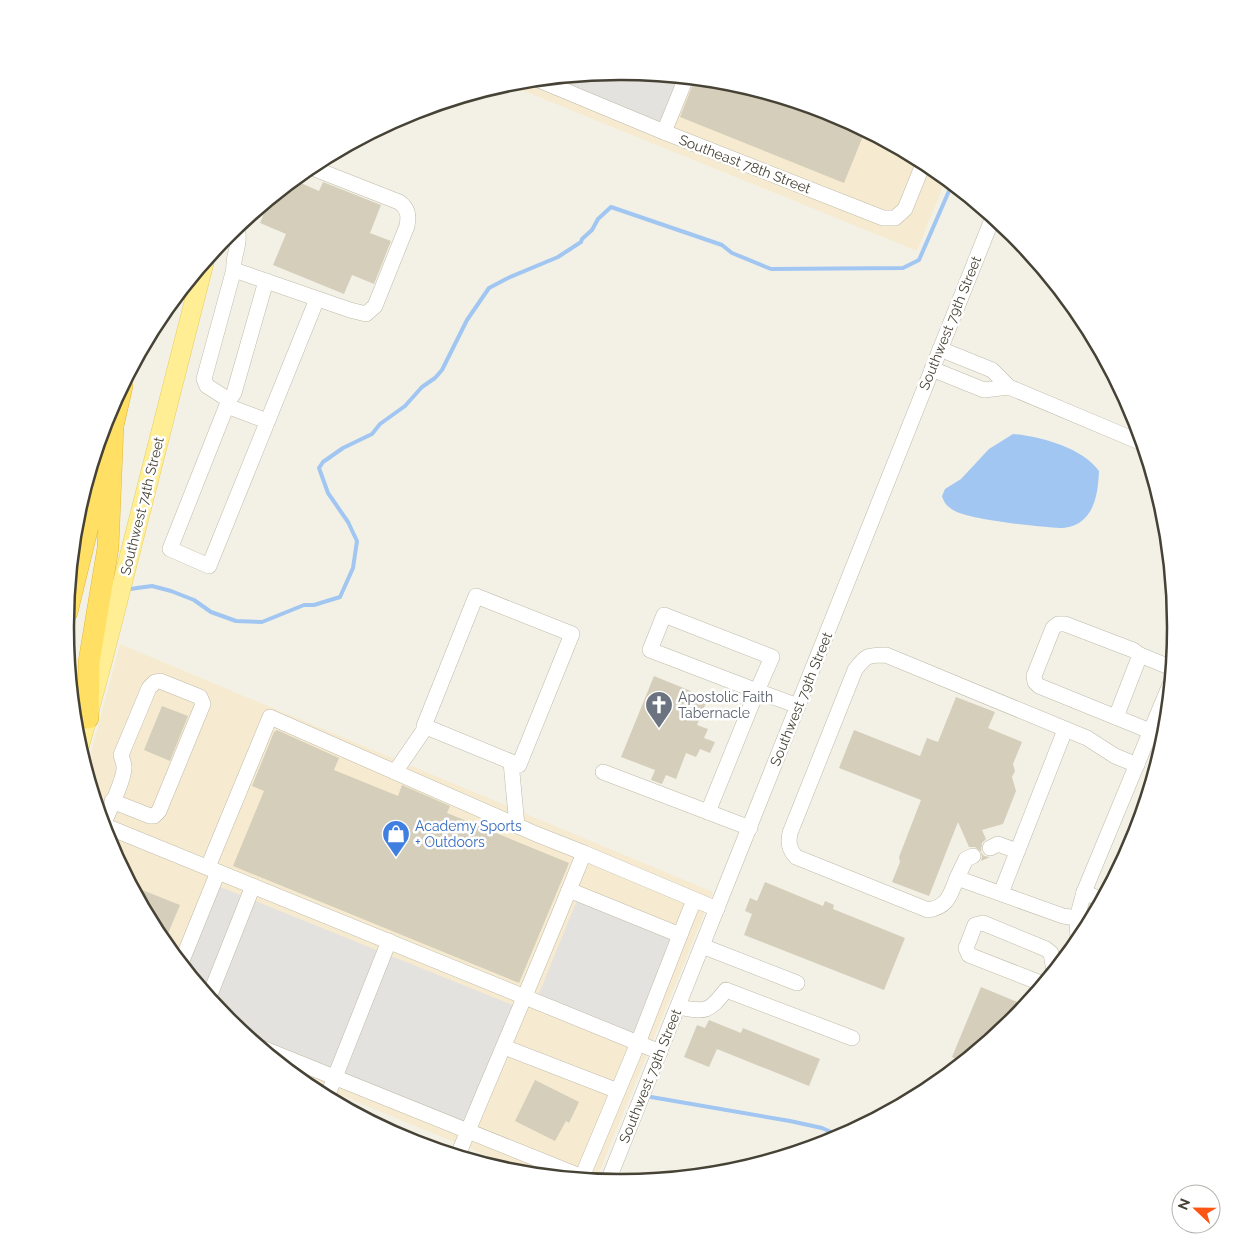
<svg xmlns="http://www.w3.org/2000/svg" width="1241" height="1254" viewBox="0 0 1241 1254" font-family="Raleway,sans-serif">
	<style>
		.commercial { fill: #f6ebd0 }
		.parking { fill: #e4e2de }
		.water { fill: #a1c6f1 }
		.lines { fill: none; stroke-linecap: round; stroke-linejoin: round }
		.stream { stroke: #a1c6f1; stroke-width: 4 }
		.building { fill: #d5cebb }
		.minor-casing { stroke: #bfbaa8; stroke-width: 16 }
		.major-casing { stroke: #e6cf61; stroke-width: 20 }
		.highway-casing { stroke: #e0b733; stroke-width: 22 }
		.minor { stroke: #fff; stroke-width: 15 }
		.major { stroke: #ffee93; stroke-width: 19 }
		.highway { stroke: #ffe065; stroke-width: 21 }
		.labels { text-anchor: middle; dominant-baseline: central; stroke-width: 5; stroke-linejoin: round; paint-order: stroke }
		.street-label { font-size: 14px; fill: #464235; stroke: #fff }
		.worship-label { font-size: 14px; fill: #5b616d; stroke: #fff; text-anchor: start }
		.shop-label { font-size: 14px; fill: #366cbe; stroke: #fff; text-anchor: start }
		.rim { fill: none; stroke: #464235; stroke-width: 2.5 }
	</style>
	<rect width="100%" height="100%" fill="#f3f1e6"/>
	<g class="commercial">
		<polygon points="621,72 729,82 833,114 929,165 946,179 917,251 507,84"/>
		<polygon points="120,644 713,892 596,1180 529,1173 297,1077 228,1020 158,935 107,839 86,771"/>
	</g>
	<g class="parking">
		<polygon points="621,72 680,77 656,137 520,81"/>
		<polygon points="213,884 515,1006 467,1131 264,1049 228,1020 183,965"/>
		<polygon points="582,888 681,929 639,1038 538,996"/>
	</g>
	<path class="water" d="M1013,434C1040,436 1083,448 1099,471C1098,490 1096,512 1079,523C1074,526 1066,528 1060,528C1040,527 969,520 953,510C947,506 944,503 942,496L945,489L961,479L989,449Z"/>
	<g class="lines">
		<g class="stream">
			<polyline points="130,589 152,586 171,591 194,600 211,612 236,621 262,622 304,605 314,605 340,597 353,568 357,541 348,522 328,493 319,468 323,462 343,448 372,434 380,424 405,406 422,387 435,378 442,370 467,320 489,288 508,278 558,257 581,242 582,239 592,230 598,219 611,207 722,245 732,253 771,269 903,268 919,260 952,184"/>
			<polyline points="651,1097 790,1121 822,1128 840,1136"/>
		</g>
	</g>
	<g class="building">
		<polygon points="695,79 729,82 833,114 865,131 844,183 680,117"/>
		<polygon points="294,180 319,191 323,182 381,205 370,233 391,241 374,284 352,275 344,294 273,265 286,234 260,223 270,199"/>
		<polygon points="654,676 708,698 697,725 708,729 704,738 715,742 710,753 700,749 696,757 686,753 676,779 666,775 662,784 651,780 655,770 621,757"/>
		<polygon points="956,697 995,712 988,728 1022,742 1013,764 1015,771 1012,777 1016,791 1003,824 982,830 986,839 982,843 981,852 984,856 990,857 981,861 982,857 981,852 975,847 969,847 958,822 929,896 892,882 900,862 899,857 921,800 839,768 854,730 920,756 927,738 938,742"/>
		<polygon points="162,706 188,716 170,761 144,750"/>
		<polygon points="277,730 339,758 334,770 398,796 402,785 450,806 447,813 569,863 519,983 233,866 264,791 252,786 274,732"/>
		<polygon points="765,882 823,906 825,901 834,905 833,909 905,938 884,990 744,935 752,914 745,911 750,898 757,901"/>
		<polygon points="132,886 180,905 164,943 158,935"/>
		<polygon points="981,987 1025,1005 1013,1020 962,1062 952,1057"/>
		<polygon points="709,1020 741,1033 743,1028 820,1059 809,1086 717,1049 709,1067 684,1057 697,1025 705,1028"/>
		<polygon points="535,1080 579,1102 569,1123 566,1121 555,1141 515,1121"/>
	</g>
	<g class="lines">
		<defs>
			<g id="minor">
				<polyline points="539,80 664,132 883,218 895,218 905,209 924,162"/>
				<polyline points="664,132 686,78"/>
				<path d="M233,230L238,234C240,246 232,258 234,269L237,271L350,310L366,314L375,306L407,226C409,215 408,208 399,202L310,167"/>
				<polyline points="234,269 204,379 207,386 229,400 170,549 209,566 317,299"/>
				<polyline points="940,349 992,370 1009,387 1142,443"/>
				<polyline points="932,369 984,390 1009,387"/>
				<polyline points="229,400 234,393 266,281"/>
				<polyline points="227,406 267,421"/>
				<polygon points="476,596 572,634 519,765 424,726"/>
				<polygon points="664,615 772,657 757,691 650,650"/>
				<polyline points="1116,717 1140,655"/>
				<polyline points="1150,731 1039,686 1035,682 1034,676 1053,628 1058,624 1065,624 1133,650 1140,655 1172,668"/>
				<polyline points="511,762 517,826"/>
				<polyline points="395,772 426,727"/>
				<polyline points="603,772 708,812"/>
				<polyline points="103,825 660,1052"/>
				<path d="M103,825C108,813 125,778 124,767C124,763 122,759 121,755L149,688L155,682L160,681L200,697L203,704L159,811L154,816H150L112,801"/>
				<polyline points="750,828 708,812 757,691 798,706"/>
				<polyline points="990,848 998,844 1017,851"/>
				<polyline points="208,867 270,717 536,834 584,853"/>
				<polyline points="957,878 966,859 973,856"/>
				<polyline points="569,890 584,853 717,909"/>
				<polyline points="1084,892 1102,900"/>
				<polyline points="1001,893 1065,730"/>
				<path d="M1077,918L1063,916L957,878C950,895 948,907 928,910L796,857C789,849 788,843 790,833L855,670C866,655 868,655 886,655L1087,738L1115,756L1137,765"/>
				<polyline points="680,935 694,900"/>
				<polyline points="1078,941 1077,918 1084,892 1171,682"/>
				<polyline points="702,946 797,983"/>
				<polyline points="181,963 218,872"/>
				<polyline points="1043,984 969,955 966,948 975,925 983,923 1046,949 1051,953 1054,971"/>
				<polyline points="209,997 253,886"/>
				<path d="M678,1007C706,1012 708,1013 726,990L852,1038"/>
				<polyline points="504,1047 618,1091"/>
				<path d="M262,1048L582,1177L638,1043L680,935L569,890C533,979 494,1067 458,1155"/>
				<polyline points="327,1097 389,941"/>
				<polyline points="608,1181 993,217"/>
			</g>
			<polyline id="major" points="79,748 102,663 204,263"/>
			<g id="highway">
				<polyline points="110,439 122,386"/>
				<polyline points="67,612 102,469"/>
				<polyline points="88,718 89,662 108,548 113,425"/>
			</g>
		</defs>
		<use href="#minor" class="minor-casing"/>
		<use href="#major" class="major-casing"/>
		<use href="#highway" class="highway-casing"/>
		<use href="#minor" class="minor"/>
		<use href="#major" class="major"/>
		<use href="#highway" class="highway"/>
	</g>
	<defs>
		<symbol id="church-pin" viewBox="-11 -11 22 30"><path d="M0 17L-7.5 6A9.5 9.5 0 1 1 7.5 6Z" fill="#6b7280" stroke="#fff"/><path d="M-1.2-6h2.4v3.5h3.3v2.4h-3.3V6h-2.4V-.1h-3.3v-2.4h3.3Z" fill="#fff"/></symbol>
		<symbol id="shop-pin" viewBox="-11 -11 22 30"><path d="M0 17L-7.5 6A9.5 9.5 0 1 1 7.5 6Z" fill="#3f7fe0" stroke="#fff"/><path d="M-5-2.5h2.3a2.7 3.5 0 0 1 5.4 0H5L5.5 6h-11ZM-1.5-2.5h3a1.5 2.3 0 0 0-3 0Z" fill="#fff"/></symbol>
	</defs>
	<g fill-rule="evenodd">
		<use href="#church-pin" x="643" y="689" width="32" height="43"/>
		<use href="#shop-pin" x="380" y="818" width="32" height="43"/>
	</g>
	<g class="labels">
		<g class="street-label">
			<text transform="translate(745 164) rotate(21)">Southeast 78th Street</text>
			<text transform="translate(950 323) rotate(-68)">Southwest 79th Street</text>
			<text transform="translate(142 506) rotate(-76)">Southwest 74th Street</text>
			<text transform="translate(801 699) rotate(-68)">Southwest 79th Street</text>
			<text transform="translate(650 1076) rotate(-68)">Southwest 79th Street</text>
		</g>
		<g class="worship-label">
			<text x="678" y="697">Apostolic Faith<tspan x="678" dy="16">Tabernacle</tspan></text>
		</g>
		<g class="shop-label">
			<text x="415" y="826">Academy Sports<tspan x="415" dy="16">+ Outdoors</tspan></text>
		</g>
	</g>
	<path d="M0 0H1241V1254H0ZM620 80H621A546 546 0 0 1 1167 626V628A546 546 0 0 1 621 1174H620A546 546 0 0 1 74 628V626A546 546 0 0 1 620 80Z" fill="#fff" fill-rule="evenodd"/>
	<path class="rim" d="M620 80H621A546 546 0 0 1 1167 626V628A546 546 0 0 1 621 1174H620A546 546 0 0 1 74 628V626A546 546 0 0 1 620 80Z"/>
	<g transform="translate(1196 1209) rotate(292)"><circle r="24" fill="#ffffff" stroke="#b5b3ae"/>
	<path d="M0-4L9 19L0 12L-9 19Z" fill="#fd5513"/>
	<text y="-8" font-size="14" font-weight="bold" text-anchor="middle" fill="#464235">N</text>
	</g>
</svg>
